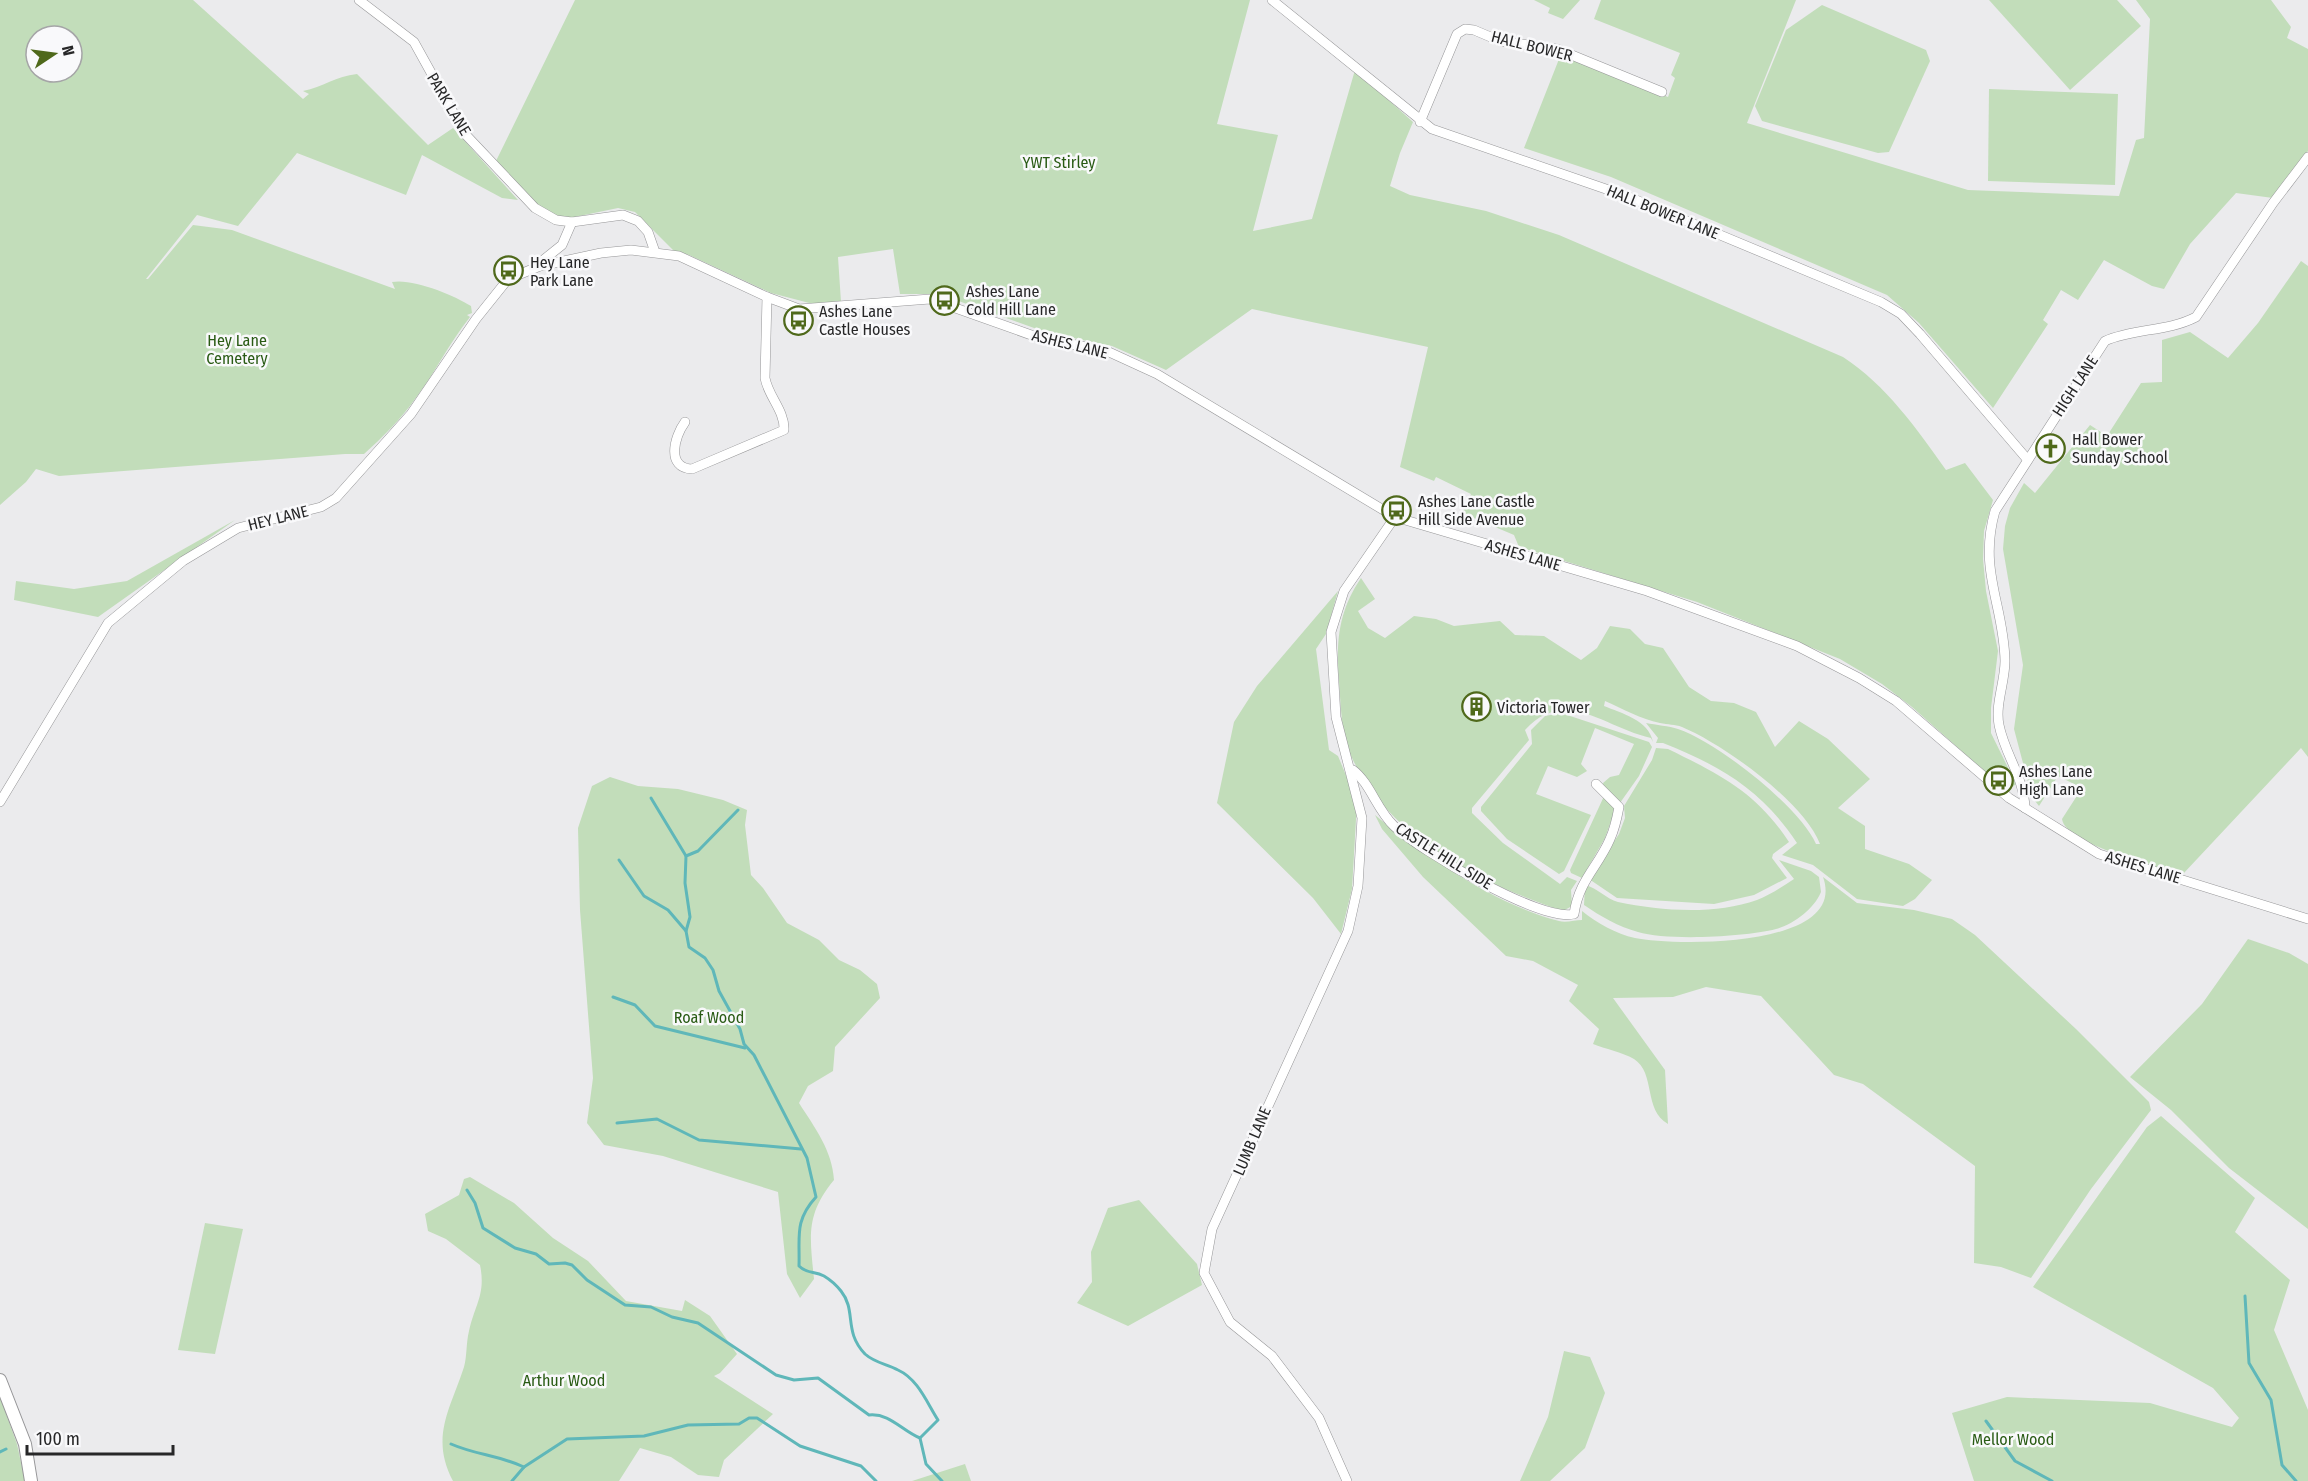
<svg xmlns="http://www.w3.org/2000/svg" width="2308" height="1481" viewBox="0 0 2308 1481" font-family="'Fira Sans Condensed',sans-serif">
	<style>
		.green { fill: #c2ddba; fill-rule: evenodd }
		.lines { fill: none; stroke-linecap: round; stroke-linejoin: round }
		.stream { stroke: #5fb7b9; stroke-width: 3 }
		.minor-casing { stroke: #969698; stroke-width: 10 }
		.tertiary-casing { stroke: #969698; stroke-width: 14 }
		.minor { stroke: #fff; stroke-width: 9 }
		.tertiary { stroke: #fff; stroke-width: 12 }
		.labels { text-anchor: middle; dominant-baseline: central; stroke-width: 5; stroke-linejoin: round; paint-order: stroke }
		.street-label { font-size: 16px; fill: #272728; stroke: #f9f9fb }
		.park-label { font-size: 16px; fill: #295b14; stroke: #f9f9fb }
		.poi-label { font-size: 16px; fill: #272728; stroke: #f9f9fb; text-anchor: start }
	</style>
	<rect width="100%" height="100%" fill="#ebebed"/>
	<g class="green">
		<path d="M0,0H193L303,99L309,94L303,91C323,87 336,76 357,74L428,145L453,128L518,200L502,198L422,155L406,195L297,153L238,226L197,215L146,279H148L193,225L232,230L395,289L392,282C412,278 454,295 471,306L472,313L467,315L470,317C449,343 435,373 415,399C401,419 382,438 364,454H345L59,476L36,469L26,482L0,505ZM36,36H72V72H36Z"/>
		<path d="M575,0H1250L1217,124L1278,135L1253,231L1312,219L1355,70L1413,122L1400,153L1390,186L1410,195L1486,211L1559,235L1843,357C1886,385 1917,429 1946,470L1965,463L1993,500L1984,531L1983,559L1986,591L1998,651L1991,708V733L2016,784L2009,790L2000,785L1912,707L1882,684L1840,659L1697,602L1519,547L1514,535L1462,513L1471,494L1436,477L1434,481L1400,467L1428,347L1252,309L1166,370L1112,346L1048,333L939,294H900L893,249L838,257L841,302L817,305L771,293L689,255L674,251L635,212L618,208L570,218L557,216L539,207L495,163Z"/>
		<polygon points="1534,0 1580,0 1563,19 1548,13 1550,8"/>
		<polygon points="1601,0 1796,0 1747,123 1968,190 2119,196 2136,140 2144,138 2150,19 2136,0 2271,0 2291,27 2287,38 2308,49 2308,151 2273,198 2236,193 2190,244 2164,289 2152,286 2104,260 2078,300 2061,290 2043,320 2048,324 1993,408 1919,323 1887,295 1611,177 1524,148 1561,54 1668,97 1675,78 1671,75 1680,53 1594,19"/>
		<polygon points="1989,0 2117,0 2141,26 2070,90"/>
		<polygon points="1822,5 1926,50 1930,61 1889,152 1878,153 1762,121 1755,106 1786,30"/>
		<polygon points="1989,89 2118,94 2115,185 1988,181"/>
		<path d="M2301,261L2308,266V757L2301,748L2183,874C2161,868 2065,844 2062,819L2082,788L2058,776L2039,806L2032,797L2014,729L2023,665L2003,549L2005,526L2010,508L2024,483L2035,493L2090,425L2107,436L2141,383L2162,382V340L2190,332L2228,358L2258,323Z"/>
		<polygon points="235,520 98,617 14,600 16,581 74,589 127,581"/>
		<path d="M1361,578L1375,599L1358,611L1368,628L1385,638L1414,616L1436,619L1454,626L1500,621L1515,635L1544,636L1581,660L1597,648L1610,626L1630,629L1645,644L1663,648L1689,687L1711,701L1734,703L1756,712L1775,747L1799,721L1828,739L1870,779L1838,808L1865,826V849L1909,864L1932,880L1915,899L1903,906L1857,899L1813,865L1782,855L1797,843C1762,790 1721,766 1663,743H1656L1658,738L1646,723C1656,725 1669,726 1678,729C1717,742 1800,807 1816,844H1820C1804,802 1723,744 1682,727C1675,724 1668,725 1660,723C1641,719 1623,709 1605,701L1604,706C1621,713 1649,720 1653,742L1651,738C1605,728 1565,686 1525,730L1529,740L1472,808V813L1503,843L1560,884L1567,877L1577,881L1571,890L1572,906L1563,911C1482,884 1391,840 1352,758C1341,735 1341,706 1339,682C1336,642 1338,612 1361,578Z"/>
		<polygon points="1338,591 1326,634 1316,649 1329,750 1338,756 1357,802 1352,889 1341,934 1313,898 1217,803 1234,722 1257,686"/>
		<polygon points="1561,713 1649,742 1652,747 1639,776 1615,810 1605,838 1582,878 1571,873 1570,870 1605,794 1603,783 1610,777 1619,775 1634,744 1595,728 1581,764 1587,771 1577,777 1548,766 1536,794 1591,815 1564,871 1559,874 1507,839 1481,811 1481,807 1532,744 1531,730 1545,716"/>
		<path d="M1656,748L1668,749C1721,775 1756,792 1789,842L1773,854L1772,858L1787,878L1754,895L1714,904L1617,898L1589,879L1619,834L1625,818L1624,806L1652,760Z"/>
		<path d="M610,777L638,786L678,789L723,800L747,810L745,825L751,875L763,888L787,923L819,940L839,960L860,970L877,984L880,998L835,1047L833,1071L808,1086L799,1103C815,1128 832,1150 834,1180C805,1215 810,1237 814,1279L800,1298L787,1274L778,1192L663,1156L604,1145L587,1123L593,1078L580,910L578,828L592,786Z"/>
		<path d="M1375,815C1423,855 1498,906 1559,921C1566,923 1575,920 1582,920V911C1597,923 1616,934 1635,938C1673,946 1849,949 1823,877L1857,903L1914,910L1952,919L1975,935L2076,1029L2149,1102L2151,1110L2091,1189L2031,1278L2001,1267L1974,1263L1975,1166L1863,1084L1834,1075L1761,996L1706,987L1673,997L1613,998L1665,1070L1668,1124C1643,1110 1656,1073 1634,1059C1622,1052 1605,1049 1593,1044L1599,1029L1569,1001L1578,985L1533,961L1506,956L1423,877L1382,829Z"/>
		<path d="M1779,860L1811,871L1819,877L1821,892C1814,909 1794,924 1776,929C1745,937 1667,941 1638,932C1619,927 1600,916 1584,905L1585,885C1598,888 1606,899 1618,902C1661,911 1715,915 1757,900C1770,895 1782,887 1794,879Z"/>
		<polygon points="2248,939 2289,953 2308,964 2308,1229 2229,1168 2171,1110 2130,1077 2202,1004"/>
		<polygon points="2161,1116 2255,1198 2235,1232 2290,1280 2274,1330 2308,1410 2308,1481 1974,1481 1952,1413 2007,1397 2150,1403 2232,1427 2239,1418 2213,1388 2033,1287 2147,1127"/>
		<path d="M470,1177L514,1203L553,1238L588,1261L626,1301L682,1311L685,1300L710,1316L737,1354L720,1373L714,1376L773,1414L724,1460L719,1477L698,1475L671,1457L640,1448L619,1481H453C430,1437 450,1410 464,1367C467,1356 466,1343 469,1331C475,1304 486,1294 480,1265L446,1239L428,1231L425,1214L459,1195L464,1179Z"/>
		<polygon points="1139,1200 1197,1264 1202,1285 1128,1326 1077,1303 1092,1282 1091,1252 1108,1208"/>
		<polygon points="205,1223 243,1229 215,1354 178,1350"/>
		<polygon points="1564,1351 1590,1357 1605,1393 1585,1448 1550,1481 1520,1481 1548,1417"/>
		<polygon points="0,1397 17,1444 25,1481 0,1481"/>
		<polygon points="965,1464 971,1481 912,1481"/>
	</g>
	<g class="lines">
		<g class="stream">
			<polyline points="651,798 686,856"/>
			<path d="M738,810L698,851L686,856L685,883L690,917L686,931L689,947L705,958L713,970L719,991L740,1029L744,1044L754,1055L807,1158L816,1197C794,1221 800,1237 799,1266C807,1274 814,1271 824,1276C829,1279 837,1286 841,1291C857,1311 843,1331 865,1354C875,1363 887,1364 898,1370C918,1379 927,1403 938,1420L920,1438L926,1464L942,1481"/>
			<polyline points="619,860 644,896 668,910 686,931"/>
			<polyline points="613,997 635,1005 655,1026 745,1048"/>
			<polyline points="617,1123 657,1119 699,1140 801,1149"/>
			<path d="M467,1190L475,1203L483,1228L515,1248L536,1254L549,1264L565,1263L572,1265L587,1280L625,1305L651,1307L672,1317L698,1323L776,1375L794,1380L818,1378L869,1415C890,1413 901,1430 920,1438"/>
			<polyline points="2245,1296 2249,1363 2271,1400 2282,1465 2296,1481"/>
			<polyline points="1986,1421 2015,1461 2052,1481"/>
			<path d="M451,1444C476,1455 498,1455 524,1467"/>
			<polyline points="0,1452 6,1449"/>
			<polyline points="512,1481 524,1467 567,1439 644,1436 688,1425 739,1424 749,1418 757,1418 800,1446 861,1466 876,1481"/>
		</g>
		<defs>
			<g id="minor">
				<polyline points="359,0 414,42 465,134 535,208 556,220 572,222 623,215 638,221 648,232 655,252"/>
				<polyline points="1272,0 1432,129 1629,197 1881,302 1901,314 1920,334 2027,459"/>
				<polyline points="1420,122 1457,34 1465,29 1474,30 1500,41 1557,49 1662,92"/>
				<polyline points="540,266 542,261 562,245 572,222"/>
				<path d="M685,422C674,437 666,468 692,469L784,430C785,411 768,396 765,378L767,297"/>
				<path d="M1353,770C1370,783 1377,810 1394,826C1421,851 1540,922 1574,914C1579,880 1598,867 1610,839C1615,828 1617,818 1619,807L1596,784"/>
				<polyline points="0,802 108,623 183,561 238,528 321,507 336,498 411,414 476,319 508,279 540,266 601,253 631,250 679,256 767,297 799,309 930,299 1034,336 1109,352 1157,374 1395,517 1647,591 1797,646 1859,678 1896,701 2009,798 2099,854 2308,919"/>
				<path d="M2025,808C2024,777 2005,755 1999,725C1995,704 2005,682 2005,661C2004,605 1978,571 1995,511L2105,341C2134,328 2167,332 2196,317L2273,203L2308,157"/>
				<polyline points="1347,1481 1319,1418 1272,1356 1230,1322 1204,1273 1212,1229 1348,931 1358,886 1362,818 1336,717 1331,632 1344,591 1395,517"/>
			</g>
			<polyline id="tertiary" points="0,1380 25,1444 31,1481"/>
		</defs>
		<use href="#minor" class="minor-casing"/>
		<use href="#tertiary" class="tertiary-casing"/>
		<use href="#minor" class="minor"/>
		<use href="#tertiary" class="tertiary"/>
	</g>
	<defs>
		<symbol id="bus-ring" viewBox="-11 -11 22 22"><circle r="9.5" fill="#f9f9fb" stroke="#4f691b" stroke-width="1.5"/><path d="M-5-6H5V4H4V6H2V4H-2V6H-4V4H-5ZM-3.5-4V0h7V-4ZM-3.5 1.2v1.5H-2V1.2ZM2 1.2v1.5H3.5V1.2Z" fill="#4f691b"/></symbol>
		<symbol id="church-ring" viewBox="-11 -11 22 22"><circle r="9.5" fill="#f9f9fb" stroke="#4f691b" stroke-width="1.5"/><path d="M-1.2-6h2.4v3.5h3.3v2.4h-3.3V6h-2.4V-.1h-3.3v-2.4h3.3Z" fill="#4f691b"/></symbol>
		<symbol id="building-ring" viewBox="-11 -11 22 22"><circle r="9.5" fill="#f9f9fb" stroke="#4f691b" stroke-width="1.5"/><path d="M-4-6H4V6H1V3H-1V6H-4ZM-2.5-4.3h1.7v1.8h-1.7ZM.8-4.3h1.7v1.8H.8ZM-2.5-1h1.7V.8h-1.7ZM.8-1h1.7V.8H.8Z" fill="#4f691b"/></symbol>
	</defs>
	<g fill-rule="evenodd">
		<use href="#bus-ring" x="492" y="254" width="33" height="33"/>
		<use href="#bus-ring" x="928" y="284" width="33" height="33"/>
		<use href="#bus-ring" x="782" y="304" width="33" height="33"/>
		<use href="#church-ring" x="2034" y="432" width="33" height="33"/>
		<use href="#bus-ring" x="1380" y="494" width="33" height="33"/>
		<use href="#building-ring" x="1460" y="690" width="33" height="33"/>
		<use href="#bus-ring" x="1982" y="764" width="33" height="33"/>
	</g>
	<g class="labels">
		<g class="street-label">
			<text transform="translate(1532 46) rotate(14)">HALL BOWER</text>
			<text transform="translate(449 104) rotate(59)">PARK LANE</text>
			<text transform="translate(1663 212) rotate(22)">HALL BOWER LANE</text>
			<text transform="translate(1070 344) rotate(14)">ASHES LANE</text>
			<text transform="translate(2075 386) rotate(-57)">HIGH LANE</text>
			<text transform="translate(278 518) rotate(-14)">HEY LANE</text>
			<text transform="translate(1523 555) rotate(16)">ASHES LANE</text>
			<text transform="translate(1444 856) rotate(32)">CASTLE HILL SIDE</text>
			<text transform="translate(2143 867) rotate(17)">ASHES LANE</text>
			<text transform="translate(1252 1141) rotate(-67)">LUMB LANE</text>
		</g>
		<g class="park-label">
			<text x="1059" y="162">YWT Stirley</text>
			<text x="237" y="340">Hey Lane<tspan x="237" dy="18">Cemetery</tspan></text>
			<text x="709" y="1017">Roaf Wood</text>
			<text x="564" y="1380">Arthur Wood</text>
			<text x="2013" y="1439">Mellor Wood</text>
		</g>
		<g class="poi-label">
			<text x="530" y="262">Hey Lane<tspan x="530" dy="18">Park Lane</tspan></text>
			<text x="966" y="291">Ashes Lane<tspan x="966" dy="18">Cold Hill Lane</tspan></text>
			<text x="819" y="311">Ashes Lane<tspan x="819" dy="18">Castle Houses</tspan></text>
			<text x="2072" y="439">Hall Bower<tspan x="2072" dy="18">Sunday School</tspan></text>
			<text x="1418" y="501">Ashes Lane Castle<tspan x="1418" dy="18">Hill Side Avenue</tspan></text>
			<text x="1497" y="707">Victoria Tower</text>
			<text x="2019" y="771">Ashes Lane<tspan x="2019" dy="18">High Lane</tspan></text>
		</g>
	</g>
	<g transform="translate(54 54) rotate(77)"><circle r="28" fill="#f9f9fb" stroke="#a5a5a7" stroke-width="1.5"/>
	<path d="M0-4.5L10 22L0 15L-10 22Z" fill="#4f691b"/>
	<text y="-9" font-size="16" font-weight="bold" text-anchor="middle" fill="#272728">N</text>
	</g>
	<path d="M27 1445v9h146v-9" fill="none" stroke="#272728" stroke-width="3"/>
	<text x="36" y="1445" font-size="18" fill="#272728" stroke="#f9f9fb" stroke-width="4.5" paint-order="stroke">100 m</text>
</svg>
